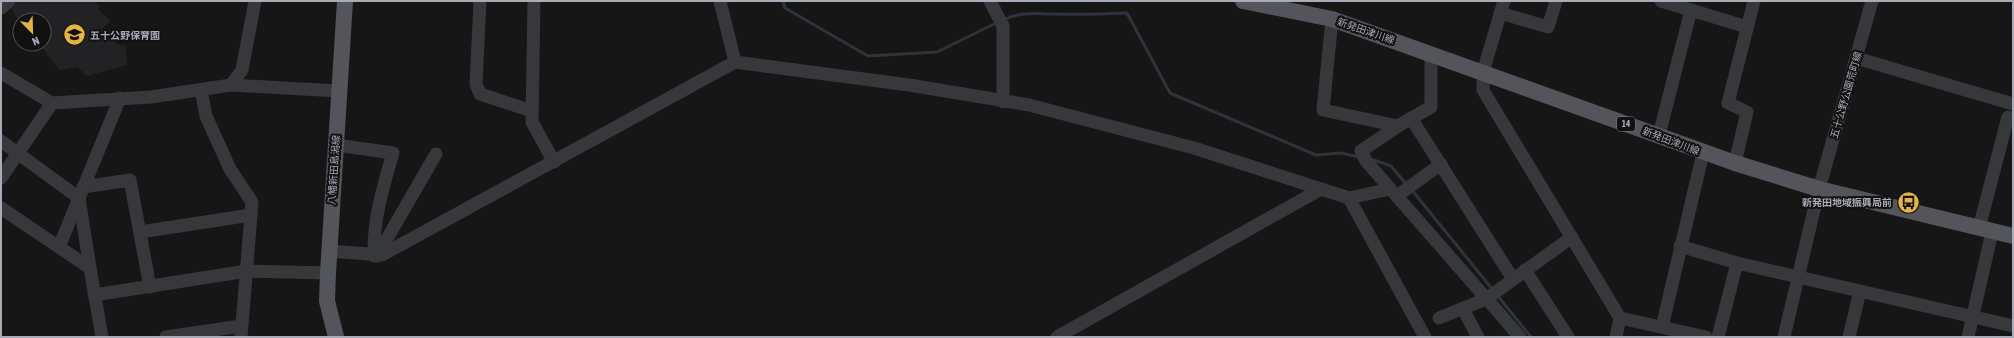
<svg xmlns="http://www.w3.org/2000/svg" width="2014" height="338" viewBox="0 0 2014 338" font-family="'Asap Condensed','Noto Sans JP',sans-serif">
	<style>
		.built { fill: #222224 }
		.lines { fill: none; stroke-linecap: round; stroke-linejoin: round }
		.stream { stroke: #2d343b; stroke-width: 3 }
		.minor { stroke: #37383c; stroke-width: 13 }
		.major { stroke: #53555b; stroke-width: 16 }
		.labels { text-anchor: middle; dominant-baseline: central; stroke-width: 4; stroke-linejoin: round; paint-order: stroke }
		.shield { fill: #111112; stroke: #7b7e86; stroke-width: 1 }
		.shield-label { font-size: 9px; font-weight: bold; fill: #a9acb7 }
		.street-label { font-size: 10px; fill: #a9acb7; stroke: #111112 }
		.poi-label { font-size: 10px; font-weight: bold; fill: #a9acb7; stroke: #111112; text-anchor: start }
	</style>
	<rect width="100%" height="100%" fill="#161617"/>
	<polygon class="built" points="18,1 94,1 100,7 98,9 110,21 101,30 117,44 126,46 127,65 87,76 77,67 60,70 39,44 44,44 44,20 20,20 20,24 11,8"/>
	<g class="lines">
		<g class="stream">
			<polyline points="783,1 785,8 868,56 937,52 998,22"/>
			<path d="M1003,20C1021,11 1036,14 1055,14C1079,15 1103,14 1127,13L1170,93L1316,155L1341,153L1359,157"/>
			<polyline points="1371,159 1391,166 1407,185"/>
			<polyline points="1411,189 1493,290"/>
			<polyline points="1497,295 1531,337"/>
		</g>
		<g class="minor">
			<polyline points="480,1 476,84 480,94 532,111"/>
			<polyline points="534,1 532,122 554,162"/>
			<polyline points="720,1 735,62"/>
			<polyline points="990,1 1003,26 1003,102"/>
			<polyline points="1504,1 1483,72 1483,90 1620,318 1616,337"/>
			<polyline points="1661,1 1747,27"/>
			<polyline points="1,8 9,1"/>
			<polyline points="1500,13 1548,27 1556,1"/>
			<polyline points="1332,19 1323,110 1398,126"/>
			<polyline points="1431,53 1431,107 1398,126 1361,151 1366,161 1520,337"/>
			<polyline points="1856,58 2013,104"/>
			<polyline points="1,73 52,103 151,97 231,85 339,91"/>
			<polyline points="231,85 242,70 255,1"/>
			<polyline points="201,90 206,116 230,169 252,202 241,337"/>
			<polyline points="1411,118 1513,279"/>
			<polyline points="1659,135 1691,10"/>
			<polyline points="1,141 79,198 90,268"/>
			<path d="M336,145L393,153C383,187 373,220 374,256"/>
			<polyline points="1735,163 1747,112 1728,103 1754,1"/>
			<polyline points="1,178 52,103"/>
			<polyline points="83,187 130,180 150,287"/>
			<polyline points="1397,196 1441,164"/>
			<polyline points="1349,198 1425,337"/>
			<polyline points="1,208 90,268 102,337"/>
			<polyline points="1979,228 2008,117"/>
			<polyline points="140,232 251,215"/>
			<polyline points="1680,246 1737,263"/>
			<polyline points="59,247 120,98"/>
			<polyline points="329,251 382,255 735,62 909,85 1029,105 1194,148 1349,198 1390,189"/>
			<polyline points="377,256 436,154"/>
			<polyline points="1525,270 1568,337"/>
			<polyline points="94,295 247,271 328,273"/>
			<polyline points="1463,309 1478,337"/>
			<polyline points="1439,318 1486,299 1572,237"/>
			<polyline points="1620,318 1706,337"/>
			<polyline points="1662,327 1703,153"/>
			<polyline points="166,337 241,326"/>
			<polyline points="1057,337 1321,189"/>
			<polyline points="1718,337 1737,263 2013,326"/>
			<polyline points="1784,337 1819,189 1872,1"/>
			<polyline points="1849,337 1860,291"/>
			<polyline points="1968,337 1992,232"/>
		</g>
		<g class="major">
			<polyline points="1243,1 1332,19 1735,163 1819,189 2013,236"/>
			<polyline points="336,337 327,301 328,273 345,1"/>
		</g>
	</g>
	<defs>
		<symbol id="school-disc" viewBox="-11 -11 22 22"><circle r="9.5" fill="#e6b440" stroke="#111112"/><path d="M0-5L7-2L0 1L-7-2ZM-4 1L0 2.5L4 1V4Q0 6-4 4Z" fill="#111"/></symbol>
		<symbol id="bus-disc" viewBox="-11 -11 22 22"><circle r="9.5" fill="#e6b440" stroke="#111112"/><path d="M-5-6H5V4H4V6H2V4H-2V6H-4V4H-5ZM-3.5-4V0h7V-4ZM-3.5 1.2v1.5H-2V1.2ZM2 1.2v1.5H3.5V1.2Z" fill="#111"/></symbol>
	</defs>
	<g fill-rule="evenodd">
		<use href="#school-disc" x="62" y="22" width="25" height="25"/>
		<use href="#bus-disc" x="1896" y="190" width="25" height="25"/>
	</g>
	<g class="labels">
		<rect class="shield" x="1617" y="117" width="18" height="14" rx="3"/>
		<g class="shield-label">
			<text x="1626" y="124">14</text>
		</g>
		<g class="street-label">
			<text transform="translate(1366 31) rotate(19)">新発田津川線</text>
			<text transform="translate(1846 95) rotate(-74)">五十公野公園荒町線</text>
			<text transform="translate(1671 141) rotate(21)">新発田津川線</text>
			<text transform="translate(334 170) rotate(-86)">八幡新田島潟線</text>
		</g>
		<g class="poi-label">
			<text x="90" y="35">五十公野保育園</text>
			<text x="1892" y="202" text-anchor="end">新発田地域振興局前</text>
		</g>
	</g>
	<rect width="2014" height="338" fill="none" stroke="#a9acb7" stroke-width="4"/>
	<g transform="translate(32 32) rotate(157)"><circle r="19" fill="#111112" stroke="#4e4f54"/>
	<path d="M0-3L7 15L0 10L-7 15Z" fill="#e6b440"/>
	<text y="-6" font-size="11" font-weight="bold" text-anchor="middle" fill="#a9acb7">N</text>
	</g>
</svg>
